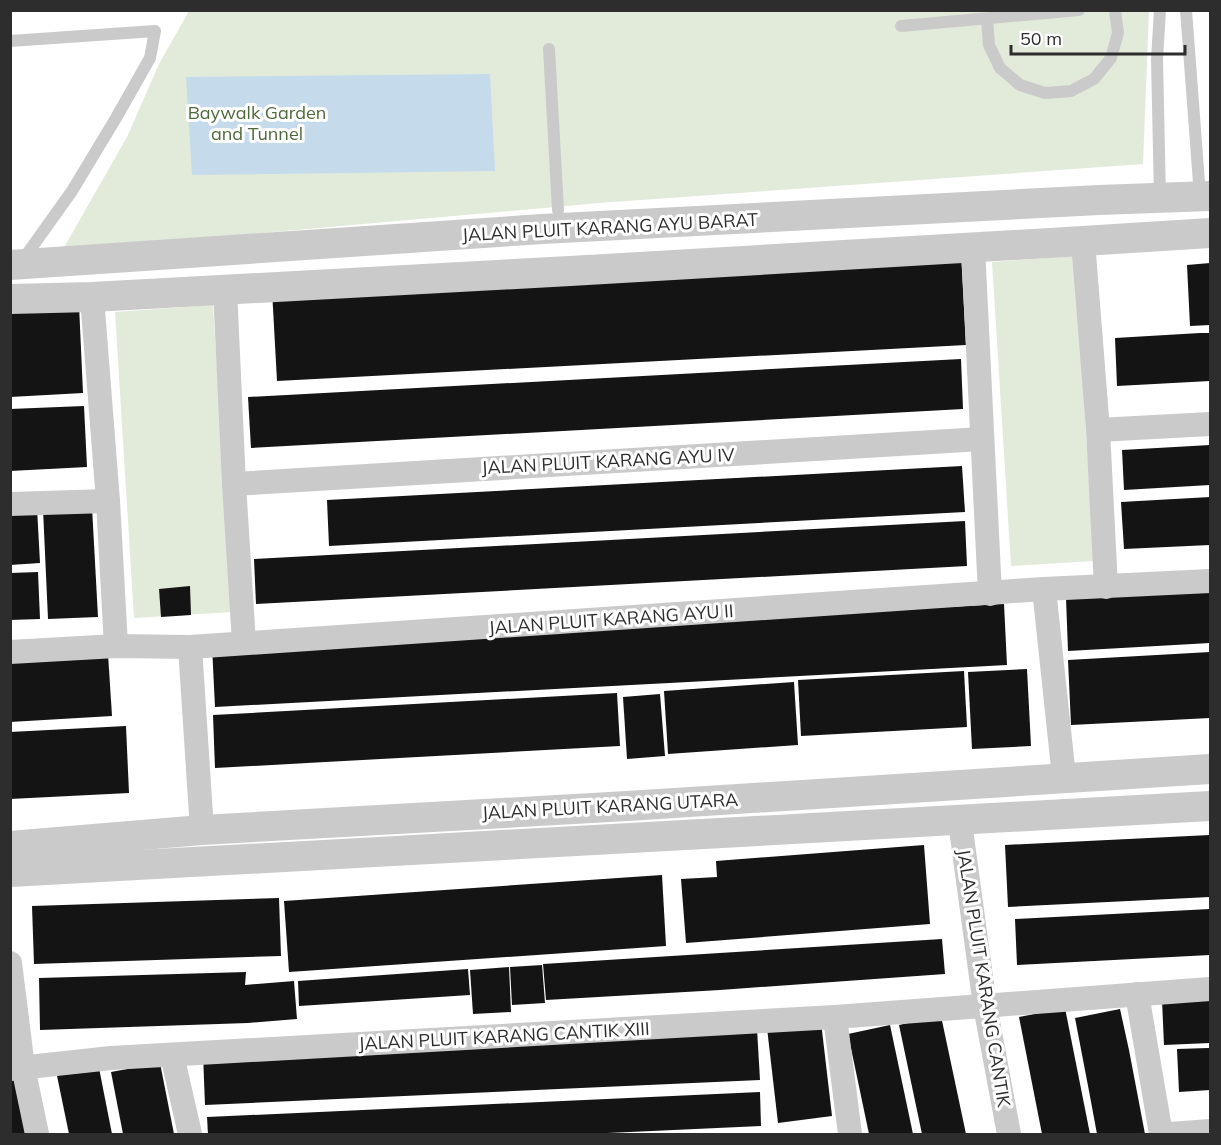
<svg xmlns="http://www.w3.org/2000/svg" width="1221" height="1145" viewBox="0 0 1221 1145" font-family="Mulish,sans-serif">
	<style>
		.green { fill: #e2ebda }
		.water { fill: #c5dbec }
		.building { fill: #141414 }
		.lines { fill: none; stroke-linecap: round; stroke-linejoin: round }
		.service { stroke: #cacaca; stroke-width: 12 }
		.minor { stroke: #cacaca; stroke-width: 24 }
		.tertiary { stroke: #cacaca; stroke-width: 30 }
		.labels { text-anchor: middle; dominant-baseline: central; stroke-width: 6; stroke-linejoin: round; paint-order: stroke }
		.park-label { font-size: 18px; fill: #4e693a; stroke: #fff }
		.street-label { font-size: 18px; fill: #2d2d2d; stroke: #fff }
	</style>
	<rect width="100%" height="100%" fill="#fff"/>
	<g class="green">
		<polygon points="189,11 1149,11 1143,164 599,203 62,251 127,137 159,64"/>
		<polygon points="1075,256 1094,561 1011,566 992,262"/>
		<polygon points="213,305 232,612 134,618 115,312"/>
	</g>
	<polygon class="water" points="490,74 495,171 192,175 186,77"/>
	<g class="building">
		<polygon points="961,253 966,345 277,381 272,290"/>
		<polygon points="1210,263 1210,325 1190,326 1187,265"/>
		<polygon points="79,305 83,393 10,397 10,308"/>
		<polygon points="1200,333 1210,333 1210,381 1117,386 1115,338"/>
		<polygon points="961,359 963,409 251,448 248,397"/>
		<polygon points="84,406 87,467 10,471 10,409"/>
		<polygon points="1210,445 1210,485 1124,490 1122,450"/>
		<polygon points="962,466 965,512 329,546 327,500"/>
		<polygon points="1210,497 1210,545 1124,549 1121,502"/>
		<polygon points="92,507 98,617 48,619 43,509"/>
		<polygon points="37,508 40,563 10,565 10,509"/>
		<polygon points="965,521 967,566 256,604 254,559"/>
		<polygon points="38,572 40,619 10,620 10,573"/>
		<polygon points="190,586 191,615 161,617 159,589"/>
		<polygon points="1210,591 1210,643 1068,651 1066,598"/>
		<polygon points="1004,604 1007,665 215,707 212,646"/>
		<polygon points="1210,652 1210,718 1071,725 1068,660"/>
		<polygon points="108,654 112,716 10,722 10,659"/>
		<polygon points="1027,669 1031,746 972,749 968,672"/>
		<polygon points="964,671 967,727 801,736 798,680"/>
		<polygon points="794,682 798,745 668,754 664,691"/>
		<polygon points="617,693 620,746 215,768 213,715"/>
		<polygon points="660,694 665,756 627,759 623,697"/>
		<polygon points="126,726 129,793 10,799 10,732"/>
		<polygon points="1210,835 1210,897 1008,907 1005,845"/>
		<polygon points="924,845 930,924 686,943 681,879 717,877 716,861"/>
		<polygon points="662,875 666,946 289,972 284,901"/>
		<polygon points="279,898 281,956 34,964 32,906"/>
		<polygon points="1210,909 1210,955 1017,965 1015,919"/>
		<polygon points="942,939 945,974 720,990 546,1000 543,964"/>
		<polygon points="542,965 545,1003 512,1005 510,967"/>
		<polygon points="509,967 511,1012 473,1014 470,970"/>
		<polygon points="468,969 470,995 299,1006 298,981"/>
		<polygon points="246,972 245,985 294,981 297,1019 248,1023 40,1030 39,978"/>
		<polygon points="1210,997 1210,1043 1164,1045 1162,1000"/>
		<polygon points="1065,1008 1090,1134 1042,1134 1019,1017"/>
		<polygon points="1120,1009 1129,1050 1145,1134 1097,1134 1089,1091 1075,1018"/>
		<polygon points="941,1016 966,1134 922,1134 899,1025"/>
		<polygon points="821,1022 832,1116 778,1123 767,1028"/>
		<polygon points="890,1025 913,1134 869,1134 848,1034"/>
		<polygon points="757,1029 760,1080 205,1105 203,1054"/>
		<polygon points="1208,1048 1210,1048 1210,1090 1179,1092 1177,1049"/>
		<polygon points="98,1063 112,1134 69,1134 56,1071"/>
		<polygon points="160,1063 174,1134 123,1134 111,1072"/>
		<polygon points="12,1069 26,1134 10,1134 10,1070"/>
		<polygon points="760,1092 761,1126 586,1134 208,1134 207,1117"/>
	</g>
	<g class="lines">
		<g class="service">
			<polyline points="1160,10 1157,59 1160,198"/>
			<polyline points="1186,10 1200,196"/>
			<polyline points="987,19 989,45 1000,68 1020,85 1045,93 1071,91 1094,79 1111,58 1118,33 1115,10"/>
			<polyline points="901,26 1079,10"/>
			<polyline points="10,41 155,31 150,58 116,118 72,191 22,261"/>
			<polyline points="549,49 558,210"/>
		</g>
		<g class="minor">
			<polyline points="1083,241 1098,430 1106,587"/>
			<polyline points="973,247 990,594"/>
			<polyline points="225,289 234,484 244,643"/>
			<polyline points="92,297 108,501 116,646"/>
			<polyline points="1098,430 1210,424"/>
			<polyline points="234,484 982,439"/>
			<polyline points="10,504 108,501"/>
			<polyline points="1044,589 1064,777"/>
			<polyline points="190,647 202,830"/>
			<polyline points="10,652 116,646 190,647 1044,589 1210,581"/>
			<polyline points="960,822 985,1006 1009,1134"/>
			<polyline points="10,963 23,1067 37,1134"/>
			<polyline points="1137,994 1161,1134"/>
			<polyline points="835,1017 850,1134"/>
			<polyline points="172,1055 190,1134"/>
			<polyline points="10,1069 111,1058 835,1017 1210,989"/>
			<polyline points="1170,1134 1210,1131"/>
		</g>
		<g class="tertiary">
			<polyline points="10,265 542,229 1099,200 1210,196"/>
			<polyline points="10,299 92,297 570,271 1083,241 1210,233"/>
			<polyline points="10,846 202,830 627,806 1210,769"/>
			<path d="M10,872C410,849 811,831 1210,806"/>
		</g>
	</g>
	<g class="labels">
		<g class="park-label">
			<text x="257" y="112">Baywalk Garden<tspan x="257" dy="21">and Tunnel</tspan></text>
		</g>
		<g class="street-label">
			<text transform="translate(610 227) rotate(-3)">JALAN PLUIT KARANG AYU BARAT</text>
			<text transform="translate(608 461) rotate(-3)">JALAN PLUIT KARANG AYU IV</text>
			<text transform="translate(611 619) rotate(-4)">JALAN PLUIT KARANG AYU II</text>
			<text transform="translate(610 806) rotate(-3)">JALAN PLUIT KARANG UTARA</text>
			<text transform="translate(984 978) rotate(81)">JALAN PLUIT KARANG CANTIK</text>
			<text transform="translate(504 1036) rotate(-3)">JALAN PLUIT KARANG CANTIK XIII</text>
		</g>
	</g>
	<rect width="1221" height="1145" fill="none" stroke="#2d2d2d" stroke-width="24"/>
	<path d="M1011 45v9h174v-9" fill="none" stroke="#2d2d2d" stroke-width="3"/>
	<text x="1020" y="45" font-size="18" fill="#2d2d2d" stroke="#ffffff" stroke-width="4.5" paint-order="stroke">50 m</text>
</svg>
